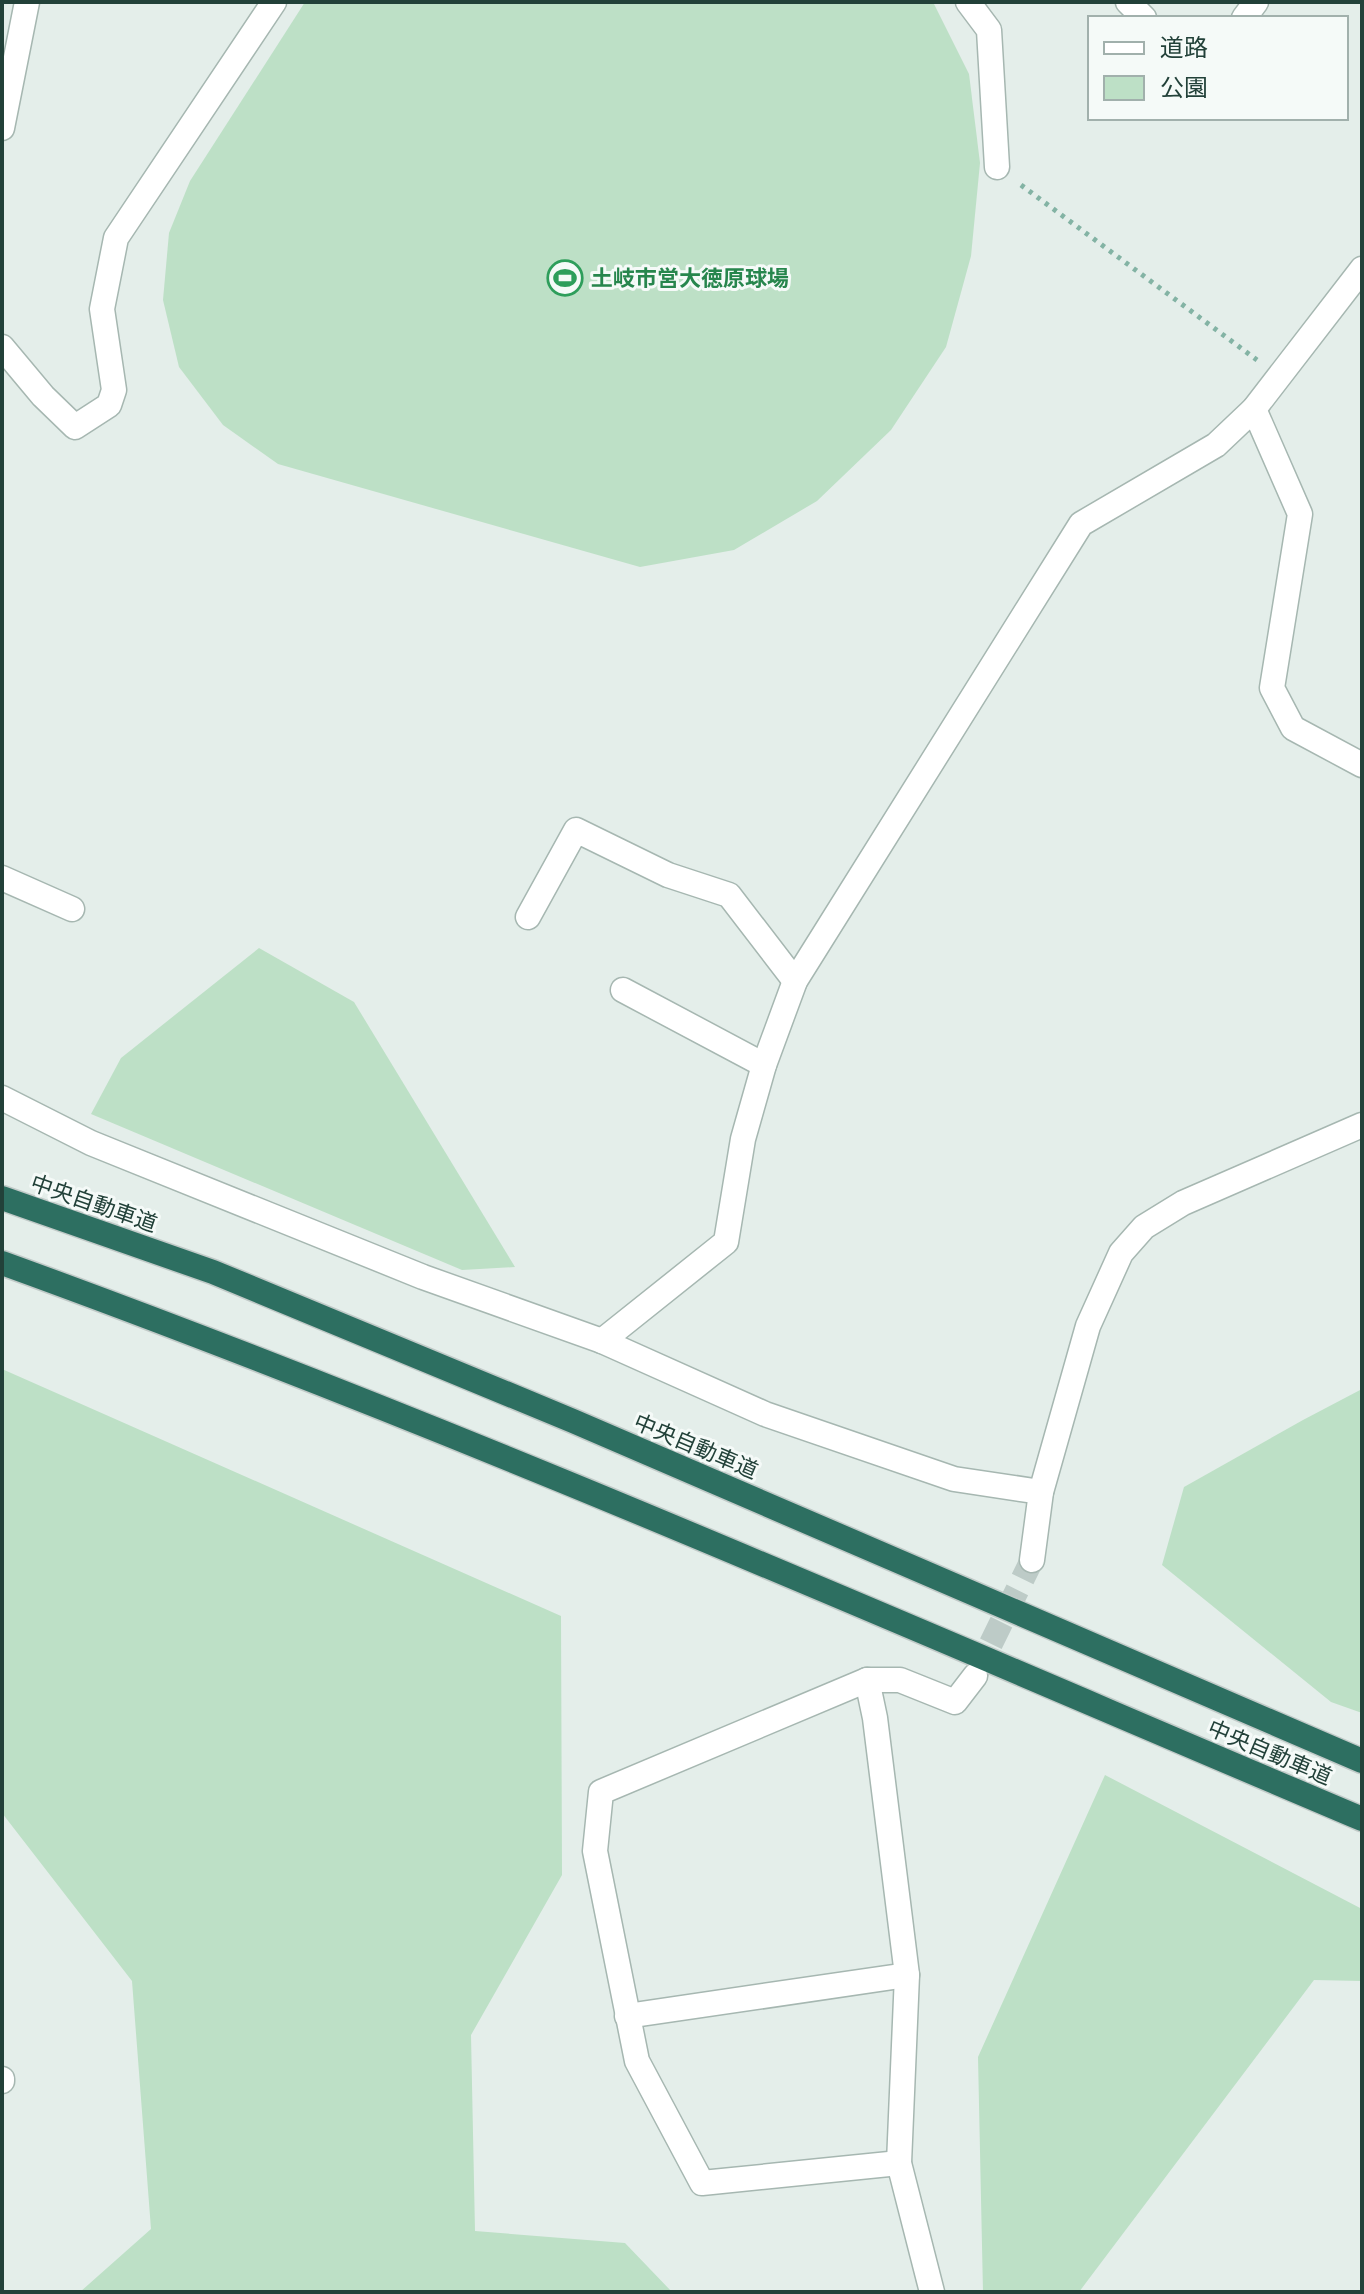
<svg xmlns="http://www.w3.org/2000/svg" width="1364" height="2294" viewBox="0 0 1364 2294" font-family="'Titillium Web','Noto Sans JP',sans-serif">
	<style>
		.green { fill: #bde0c6 }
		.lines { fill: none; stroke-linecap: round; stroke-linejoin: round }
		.street-tunnel { stroke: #bdcbc7; stroke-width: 24; stroke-dasharray: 24 12; stroke-linecap: butt }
		.street-casing { stroke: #a6b7b1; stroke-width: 27 }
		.highway-casing { stroke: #c1cac8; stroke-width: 27 }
		.path { stroke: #83b3a4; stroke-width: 5; stroke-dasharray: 4 6; stroke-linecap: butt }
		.street { stroke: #fff; stroke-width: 24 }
		.highway { stroke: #2d6f61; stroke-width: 24 }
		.labels { text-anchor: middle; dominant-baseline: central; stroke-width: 6; stroke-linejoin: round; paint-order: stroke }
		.leisure-label { font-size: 22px; font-weight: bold; fill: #27864d; stroke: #f5faf8; text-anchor: start }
		.street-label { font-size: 22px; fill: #224139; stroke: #f5faf8 }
	</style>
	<rect width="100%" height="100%" fill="#e4eeea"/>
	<g class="green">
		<polygon points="305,2 933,2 969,74 980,163 971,256 946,347 891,430 817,501 734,550 640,567 278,464 223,425 179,367 163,300 169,233 190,181"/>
		<polygon points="259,948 354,1002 515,1267 462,1270 91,1114 121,1058"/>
		<polygon points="2,1369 561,1616 562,1875 471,2035 475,2231 625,2243 672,2292 80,2292 151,2229 132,1981 2,1813"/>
		<polygon points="1362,1389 1362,1713 1331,1702 1162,1565 1184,1487 1303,1420"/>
		<polygon points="1105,1775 1362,1909 1362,1981 1314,1980 1079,2292 983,2292 978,2057"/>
	</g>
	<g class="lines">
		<polyline class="street-tunnel" points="975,1676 1032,1560"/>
		<defs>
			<g id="street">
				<polyline points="968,2 989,30 997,167"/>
				<polyline points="1128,2 1144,18"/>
				<polyline points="1244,18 1256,2"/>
				<polyline points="2,128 27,2"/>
				<polyline points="2,347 43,396 75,427 109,405 114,390 102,309 116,238 274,2"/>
				<polyline points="1254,409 1300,514 1272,688 1293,728 1362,765"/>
				<polyline points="2,878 72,909"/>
				<polyline points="528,917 576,830 668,875 729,895 795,981"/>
				<polyline points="623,990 764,1065"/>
				<polyline points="2,1098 91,1143 423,1277 602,1341 765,1414 954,1479 1041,1492"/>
				<polyline points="602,1341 726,1242 743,1139 764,1065 795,981 1081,524 1216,445 1254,409 1362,269"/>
				<polyline points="1032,1560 1041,1492 1088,1326 1121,1253 1144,1227 1183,1203 1362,1125"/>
				<polyline points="867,1680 875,1718 907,1975 899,2163 932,2292"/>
				<polyline points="627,2016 907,1975"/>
				<polyline points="2,2079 2,2081"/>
				<polyline points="899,2163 702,2183 637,2061 595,1851 601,1792 867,1680 900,1680 955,1702 975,1676"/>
			</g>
			<g id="highway">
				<polyline points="2,1198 213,1272 573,1421 1362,1761"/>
				<path d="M2,1263C463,1430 911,1628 1362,1819"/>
			</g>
		</defs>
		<use href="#street" class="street-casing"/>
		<use href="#highway" class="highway-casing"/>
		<polyline class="path" points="1021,185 1257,360"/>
		<use href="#street" class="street"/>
		<use href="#highway" class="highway"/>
	</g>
	<defs>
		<symbol id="stadium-ring" viewBox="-11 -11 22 22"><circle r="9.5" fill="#f5faf8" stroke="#2e9e5b" stroke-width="1.5"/><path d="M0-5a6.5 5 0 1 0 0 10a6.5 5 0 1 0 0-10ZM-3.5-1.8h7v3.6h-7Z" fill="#2e9e5b"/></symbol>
	</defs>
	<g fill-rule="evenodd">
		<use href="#stadium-ring" x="545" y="258" width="40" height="40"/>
	</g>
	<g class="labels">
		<g class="leisure-label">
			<text x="591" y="278">土岐市営大徳原球場</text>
		</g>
		<g class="street-label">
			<text transform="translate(94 1203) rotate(19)">中央自動車道</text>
			<text transform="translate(696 1446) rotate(23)">中央自動車道</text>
			<text transform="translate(1270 1752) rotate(23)">中央自動車道</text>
		</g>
	</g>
	<rect width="1364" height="2294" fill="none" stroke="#224139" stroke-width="8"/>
	<rect x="1088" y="16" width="260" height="104" fill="#f5faf8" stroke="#a1b0ac" stroke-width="2"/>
	<rect x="1104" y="42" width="40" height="12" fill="#ffffff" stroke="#a1b0ac" stroke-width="2"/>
	<text x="1160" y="56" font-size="24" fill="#224139">道路</text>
	<rect x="1104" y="76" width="40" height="24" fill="#bde0c6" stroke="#a1b0ac" stroke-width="2"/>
	<text x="1160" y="96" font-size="24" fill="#224139">公園</text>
</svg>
